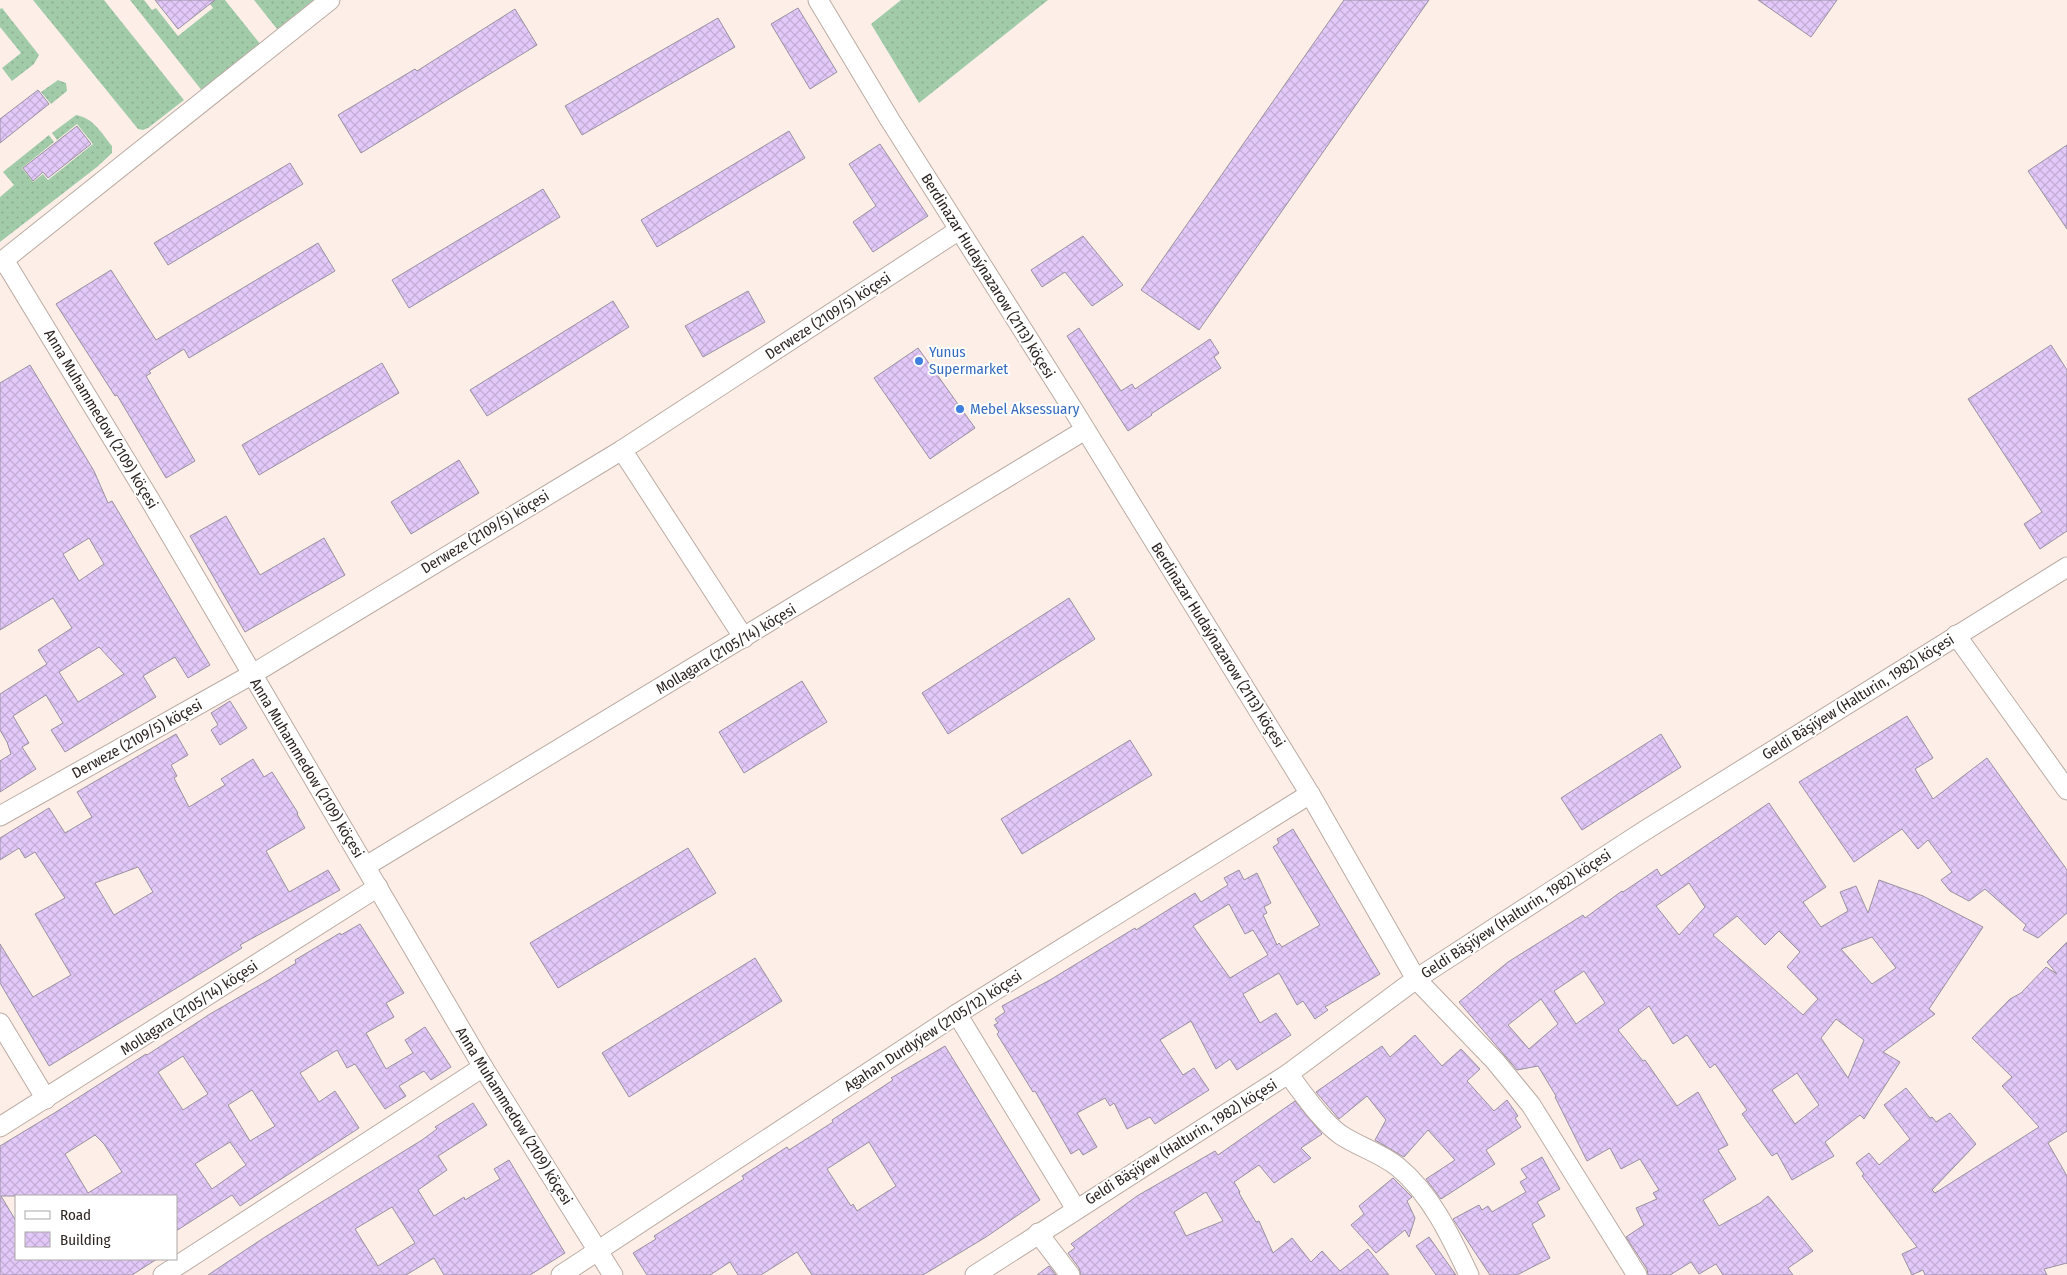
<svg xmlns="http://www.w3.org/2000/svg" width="2067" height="1275" viewBox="0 0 2067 1275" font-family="'Fira Sans Condensed',sans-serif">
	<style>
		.grass { fill: url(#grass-dots) }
		.building { fill: url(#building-cross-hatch); stroke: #99919f; fill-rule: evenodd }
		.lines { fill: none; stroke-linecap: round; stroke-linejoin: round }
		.minor-casing { stroke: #bbaba3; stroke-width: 21 }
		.minor { stroke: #fff; stroke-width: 19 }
		.shop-dot { fill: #3f7fe0; stroke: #fff; stroke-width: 2 }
		.labels { text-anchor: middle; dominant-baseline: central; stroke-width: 4; stroke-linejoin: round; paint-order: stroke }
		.street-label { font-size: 15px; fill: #2c2522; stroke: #fff }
		.shop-label { font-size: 15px; fill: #366cbe; stroke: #fff; text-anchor: start }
	</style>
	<defs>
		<pattern id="grass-dots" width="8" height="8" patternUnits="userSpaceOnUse" patternTransform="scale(1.25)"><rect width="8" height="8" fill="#a2cbaa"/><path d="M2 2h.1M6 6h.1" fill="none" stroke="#8cae92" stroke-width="1.8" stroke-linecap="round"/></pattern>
		<pattern id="building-cross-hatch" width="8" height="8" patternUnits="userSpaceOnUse" patternTransform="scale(1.25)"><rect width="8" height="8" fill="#e3c9f9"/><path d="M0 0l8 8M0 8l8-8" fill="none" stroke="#c3acd5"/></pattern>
	</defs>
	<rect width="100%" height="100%" fill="#fdefe8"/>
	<g class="grass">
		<polygon points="33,0 104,0 184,100 148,128 143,130 138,129"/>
		<polygon points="130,0 144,0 152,10 156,8 178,36 213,8 207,0 225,0 261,45 203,92"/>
		<polygon points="254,0 314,0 277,29"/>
		<polygon points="901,0 1048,0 919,103 871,24"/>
		<polygon points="2,8 39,55 34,64 12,81 2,68 21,53 0,27 0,9"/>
		<polygon points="58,80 66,83 67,91 51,104 41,92"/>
		<path d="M76,115C94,118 102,134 112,146V153L97,167L0,242V197L14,185L3,172L49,135L54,142L22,168L33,182L43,174L48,180L93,144L77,124L57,140L52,133Z"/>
	</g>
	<g class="building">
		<polygon points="155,0 215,0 178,29"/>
		<polygon points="1344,0 1429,0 1199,330 1141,290"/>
		<polygon points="1758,0 1837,0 1811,37"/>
		<polygon points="798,8 837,72 810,89 771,24"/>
		<polygon points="515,9 537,45 361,153 338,115 415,69 417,71"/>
		<polygon points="718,18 735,47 582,135 565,106"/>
		<polygon points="38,90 49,104 0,143 0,119"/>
		<polygon points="77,126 91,144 48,178 43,172 33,181 23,168"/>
		<polygon points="789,131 805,158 657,247 641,220"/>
		<polygon points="880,144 928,216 873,252 853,222 876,206 849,164"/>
		<polygon points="2067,145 2067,229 2028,171"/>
		<polygon points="290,163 303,184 168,265 154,243"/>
		<polygon points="543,189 560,217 409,308 392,280"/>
		<polygon points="1083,236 1123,285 1092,306 1065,272 1042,287 1031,270"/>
		<polygon points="318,243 335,271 189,358 184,349 149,371 151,373 146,376 195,461 166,478 117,395 115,396 56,304 111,270 156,340"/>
		<polygon points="748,291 765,322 703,357 685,326"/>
		<polygon points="613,301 629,327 487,416 470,390"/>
		<polygon points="1079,328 1121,391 1132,384 1135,389 1210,339 1219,353 1214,357 1221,368 1151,414 1152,415 1128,431 1067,336"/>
		<polygon points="2051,345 2067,370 2067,531 2040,549 2024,524 2042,512 1968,399"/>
		<polygon points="918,348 975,428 930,459 874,378"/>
		<polygon points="382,363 399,393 259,475 242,445"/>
		<path d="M30,365L94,471L108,503L112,501L210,665L188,678L175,657L143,676L156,697L65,752L51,730L63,723L46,695L13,716L29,743L22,747L36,769L0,792V761L11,754L7,742L0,730V694L47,664L38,650L72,628L53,598L0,630V383ZM89,538L104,564L79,581L63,554ZM99,647L124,674L78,702L59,672Z"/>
		<polygon points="459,460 479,493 411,534 391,502"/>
		<polygon points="226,516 260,575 324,538 345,575 245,632 190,536"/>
		<polygon points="1069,598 1095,639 948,734 922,693"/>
		<polygon points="802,681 827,722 744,773 719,732"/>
		<polygon points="230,701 247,728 220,745 211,730 218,725 211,713"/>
		<polygon points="1907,716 1933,758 1915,769 1933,799 1987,758 2067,870 2067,913 2038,938 2023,930 2026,925 1985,889 1969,901 1950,891 1941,880 1952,872 1928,840 1918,849 1902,829 1854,862 1799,782"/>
		<path d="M176,734L188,755L171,765L177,776L174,778L189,807L225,785L221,779L253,759L264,777L272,772L298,813L297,814L305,828L266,851L289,892L328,870L340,890L240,945L242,948L49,1066L0,983V944L33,997L71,975L35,914L65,898L35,852L25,858L19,848L0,860V838L49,808L65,833L92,817L77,792ZM138,867L153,892L114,915L95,883Z"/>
		<polygon points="1661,734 1681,767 1582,830 1561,798"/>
		<polygon points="1130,740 1152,775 1022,854 1001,819"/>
		<path d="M1769,803L1826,887L1803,902L1821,927L1848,911L1840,892L1856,886L1868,913L1879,880L1923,896L1983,927L1929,1009L1935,1014L1883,1052L1900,1062L1864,1119L1860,1115L1825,1142L1834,1156L1792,1180L1777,1153L1772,1156L1742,1114L1747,1110L1715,1064L1710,1068L1687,1035L1673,1044L1649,1006L1618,1030L1643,1061L1645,1060L1677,1106L1698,1092L1728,1145L1718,1150L1736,1179L1703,1200L1719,1226L1760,1203L1768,1196L1813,1251L1788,1268L1793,1275H1723L1716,1264L1699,1274L1691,1262L1670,1275H1648L1647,1269L1626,1237L1644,1225L1636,1208L1657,1199L1653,1193L1659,1190L1640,1159L1621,1169L1610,1148L1587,1161L1555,1097L1556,1096L1538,1066L1517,1070L1459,1002L1508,962L1583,915L1585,918L1622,891L1623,892L1657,869L1661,876ZM1689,883L1705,907L1679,935L1656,906ZM1737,916L1765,945L1779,931L1800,952L1787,967L1818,999L1803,1015L1713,935ZM1872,937L1896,968L1872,984L1841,949ZM1584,971L1605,1003L1576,1024L1554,991ZM1541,999L1558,1024L1529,1049L1508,1025ZM1836,1019L1864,1040L1848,1078L1821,1038ZM1797,1073L1819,1105L1795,1124L1772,1090Z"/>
		<path d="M1293,829L1380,974L1325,1007L1328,1010L1315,1019L1303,1001L1297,1005L1279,973L1243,994L1260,1023L1276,1013L1291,1035L1237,1070L1230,1059L1216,1069L1191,1021L1160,1040L1183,1075L1194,1068L1209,1090L1155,1124L1150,1117L1127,1129L1114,1103L1110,1106L1105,1098L1077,1113L1097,1147L1083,1155L1079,1149L1071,1154L1035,1091L1033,1092L997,1034L999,1032L994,1025L998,1023L995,1019L1005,1012L1002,1006L1050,980L1135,928L1136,930L1195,893L1201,902L1228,885L1224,878L1239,870L1244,880L1257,873L1271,903L1264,907L1267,913L1263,915L1277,945L1279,943L1282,947L1320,925L1273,847L1279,843L1277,839ZM1229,904L1245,934L1253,930L1268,955L1230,978L1193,926Z"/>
		<polygon points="688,848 716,893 558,988 530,943"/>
		<path d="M360,924L404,993L386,1003L394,1017L366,1033L386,1069L413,1053L405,1040L425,1027L451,1067L431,1080L424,1071L399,1086L406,1096L385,1109L355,1064L347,1068L337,1050L300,1073L319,1102L335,1091L359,1128L240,1206L232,1195L176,1231V1196H1L16,1221V1259H157L132,1275H0V1146L56,1112L146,1054L147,1055L210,1014L267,981L296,963L295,960L340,933L341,935ZM183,1056L208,1094L183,1110L158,1072ZM252,1090L275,1126L250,1141L228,1105ZM95,1135L104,1144L122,1172L88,1193L65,1154ZM230,1142L246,1165L212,1189L195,1164Z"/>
		<polygon points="2067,942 2067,1131 2048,1143 2067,1176 2067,1263 2044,1269 2047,1275 1925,1275 1923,1270 1912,1275 1902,1254 1917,1247 1862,1176 1864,1174 1856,1163 1869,1153 1879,1165 1910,1139 1884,1105 1906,1088 1930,1118 1932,1117 1936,1122 1950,1113 1976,1144 1932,1190 1935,1193 2039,1127 2002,1086 2012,1077 1972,1038 2010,999 2021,993 2046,967 2057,974 2047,962"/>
		<polygon points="755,958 782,1001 629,1097 602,1053"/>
		<polygon points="1415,1035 1442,1066 1461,1049 1480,1069 1467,1081 1494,1111 1507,1100 1518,1116 1515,1118 1521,1127 1486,1150 1495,1164 1441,1199 1426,1179 1455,1160 1428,1130 1404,1157 1375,1140 1386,1120 1367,1096 1339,1119 1316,1092 1382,1046 1390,1057"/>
		<path d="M945,1046L1040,1200L986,1237L923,1275H812L797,1252L761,1275H738L730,1262L710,1275H647L633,1253L656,1239L654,1236L744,1179L742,1176L787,1147L789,1150L833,1122L832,1120L893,1080L891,1078ZM869,1142L896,1186L857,1211L853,1204L851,1206L827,1169Z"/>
		<path d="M1295,1101L1322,1134L1301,1148L1311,1158L1274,1183L1259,1165L1234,1182L1240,1192L1239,1193L1256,1222L1259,1221L1273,1253L1292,1238L1311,1262L1322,1251L1340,1271L1368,1249L1389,1275H1081L1079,1268L1068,1253L1075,1248L1071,1244L1137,1196L1215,1151L1218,1155ZM1206,1192L1223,1221L1186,1236L1174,1212Z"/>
		<path d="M473,1103L487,1125L438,1156L447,1170L418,1190L434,1216L464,1197L465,1200L500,1179L494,1169L509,1160L565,1253L530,1275H444L434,1258L406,1275H208L265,1237L422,1140L437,1129L435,1127ZM392,1207L415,1243L378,1266L355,1229Z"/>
		<polygon points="1542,1157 1560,1189 1537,1202 1545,1216 1532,1224 1550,1258 1517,1275 1490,1275 1453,1219 1479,1205 1482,1210 1488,1206 1492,1212 1526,1192 1520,1182 1527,1178 1521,1169"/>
		<polygon points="1393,1178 1412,1197 1407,1201 1415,1218 1409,1237 1405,1230 1376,1253 1351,1225 1364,1214 1359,1206"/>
		<polygon points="1429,1237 1456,1275 1436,1275 1416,1246"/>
		<polygon points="1049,1266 1056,1275 1037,1275"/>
	</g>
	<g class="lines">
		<defs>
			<g id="minor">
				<polyline points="818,0 890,120 1074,411 1310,794 1416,979 1495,1061 1531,1105 1637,1275"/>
				<polyline points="4,260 150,500 483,1067 613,1275"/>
				<polyline points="0,263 330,0"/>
				<polyline points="622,450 744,638"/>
				<polyline points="1956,635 2067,790"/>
				<polyline points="0,816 251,675 622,450 959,230"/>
				<polyline points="366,866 1085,430"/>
				<polyline points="957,1014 1076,1209"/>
				<polyline points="0,1023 46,1099"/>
				<path d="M1288,1074C1303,1093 1321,1121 1341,1135C1359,1147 1381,1153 1398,1167C1431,1194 1451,1237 1469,1275"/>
				<polyline points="0,1127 378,887"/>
				<polyline points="1038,1233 1070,1275"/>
				<polyline points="163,1275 483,1067"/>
				<polyline points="561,1275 957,1014 1310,794"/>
				<polyline points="975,1275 1288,1074 1416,979 1644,831 2067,567"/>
			</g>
		</defs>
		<use href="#minor" class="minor-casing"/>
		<use href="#minor" class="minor"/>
	</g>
	<g class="shop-dot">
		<circle cx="919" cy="361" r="5"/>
		<circle cx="960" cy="409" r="5"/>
	</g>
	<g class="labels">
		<g class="street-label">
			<text transform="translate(988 276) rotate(58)">Berdinazar Hudaýnazarow (2113) köçesi</text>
			<text transform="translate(828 316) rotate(-33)">Derweze (2109/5) köçesi</text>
			<text transform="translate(101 419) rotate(59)">Anna Muhammedow (2109) köçesi</text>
			<text transform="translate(485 532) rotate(-31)">Derweze (2109/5) köçesi</text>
			<text transform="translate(1218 645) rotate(58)">Berdinazar Hudaýnazarow (2113) köçesi</text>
			<text transform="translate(726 649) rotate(-31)">Mollagara (2105/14) köçesi</text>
			<text transform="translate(1858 697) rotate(-32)">Geldi Bäşiýew (Halturin, 1982) köçesi</text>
			<text transform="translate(137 739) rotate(-29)">Derweze (2109/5) köçesi</text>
			<text transform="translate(307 768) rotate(59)">Anna Muhammedow (2109) köçesi</text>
			<text transform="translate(1516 914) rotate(-33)">Geldi Bäşiýew (Halturin, 1982) köçesi</text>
			<text transform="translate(189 1008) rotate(-33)">Mollagara (2105/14) köçesi</text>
			<text transform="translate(933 1031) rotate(-33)">Agahan Durdyýew (2105/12) köçesi</text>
			<text transform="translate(514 1116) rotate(58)">Anna Muhammedow (2109) köçesi</text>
			<text transform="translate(1181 1142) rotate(-32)">Geldi Bäşiýew (Halturin, 1982) köçesi</text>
		</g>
		<g class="shop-label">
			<text x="929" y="352">Yunus<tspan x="929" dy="17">Supermarket</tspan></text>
			<text x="970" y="409">Mebel Aksessuary</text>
		</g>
	</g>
	<rect x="15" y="1195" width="162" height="65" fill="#ffffff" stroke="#aba8a7"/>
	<rect x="25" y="1211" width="25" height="8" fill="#ffffff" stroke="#aba8a7"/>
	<text x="60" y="1220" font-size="15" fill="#2c2522">Road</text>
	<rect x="25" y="1232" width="25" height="15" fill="url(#building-cross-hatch)" stroke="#aba8a7"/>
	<text x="60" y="1245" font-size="15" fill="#2c2522">Building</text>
</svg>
